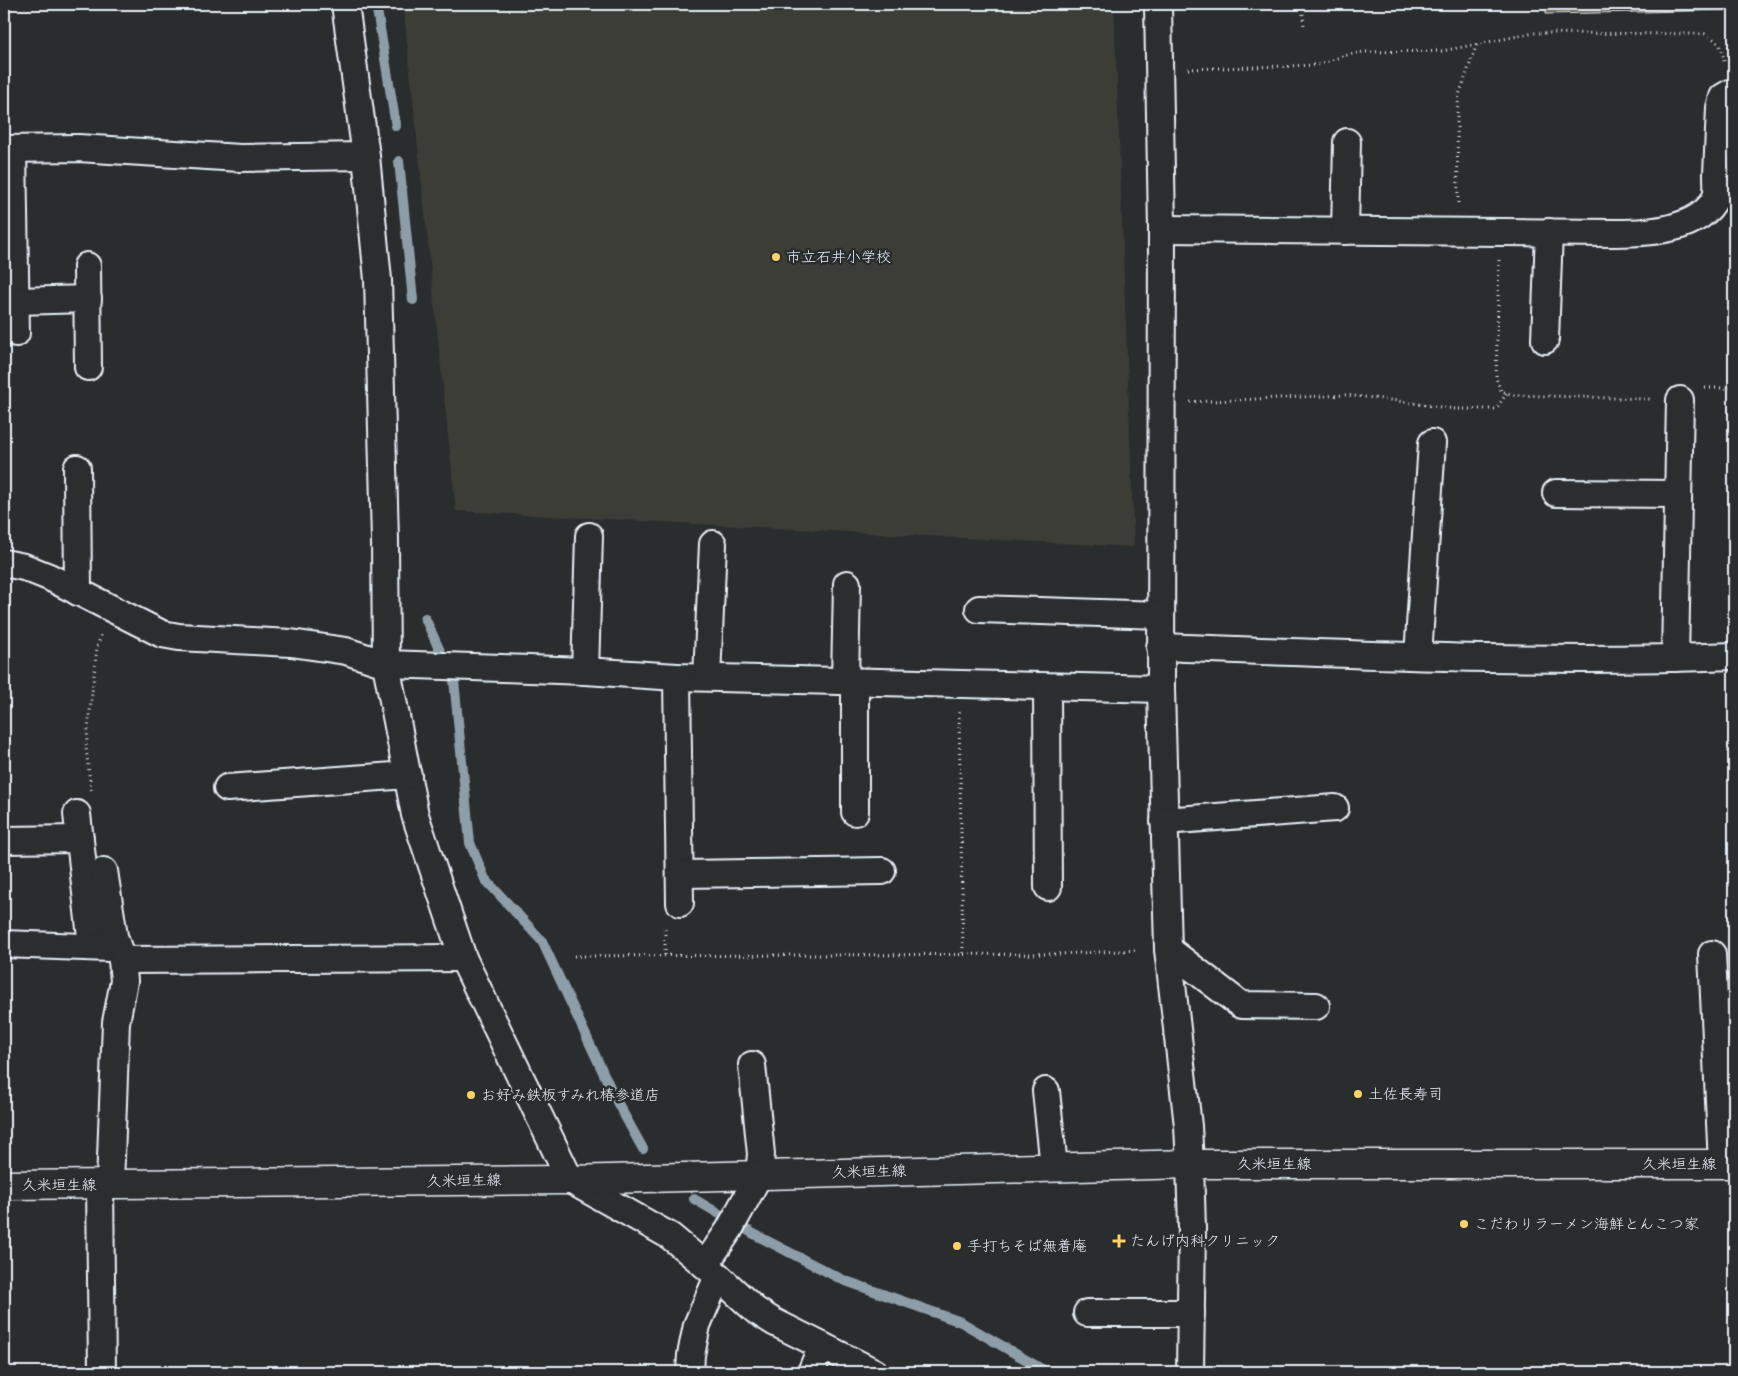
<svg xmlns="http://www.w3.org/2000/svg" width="1738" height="1376" viewBox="0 0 1738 1376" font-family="Pangolin,'Klee One',sans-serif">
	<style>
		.built { fill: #3d3c38 }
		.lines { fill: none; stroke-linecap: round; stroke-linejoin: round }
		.stream { stroke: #8d9ea9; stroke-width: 10 }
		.building { fill: #6a5e51; stroke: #e8f1f8 }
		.street-casing { stroke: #e8f1f8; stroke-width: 30 }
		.secondary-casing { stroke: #e8f1f8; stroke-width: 31 }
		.path { stroke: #e8f1f8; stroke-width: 3; stroke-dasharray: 1 4; stroke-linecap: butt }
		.street { stroke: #2a2d2e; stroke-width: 26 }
		.secondary { stroke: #2a2d2e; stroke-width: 28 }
		.poi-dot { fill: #ffd166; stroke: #2a2d2e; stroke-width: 2 }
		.labels { text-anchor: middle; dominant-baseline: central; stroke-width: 5; stroke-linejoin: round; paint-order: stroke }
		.poi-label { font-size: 15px; fill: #e8f1f8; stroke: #2a2d2e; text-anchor: start }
		.street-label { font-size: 15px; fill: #e8f1f8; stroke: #2a2d2e }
	</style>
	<rect width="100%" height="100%" fill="#2a2d2e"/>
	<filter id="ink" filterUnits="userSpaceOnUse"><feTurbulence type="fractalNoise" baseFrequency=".02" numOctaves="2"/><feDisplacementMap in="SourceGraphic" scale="10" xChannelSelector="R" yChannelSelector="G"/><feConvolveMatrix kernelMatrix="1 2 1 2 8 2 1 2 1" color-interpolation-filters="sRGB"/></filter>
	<g filter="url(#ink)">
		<polygon class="built" points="403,4 1114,4 1134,547 456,511"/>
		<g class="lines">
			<g class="stream">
				<polyline points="376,4 396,126"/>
				<polyline points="399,161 413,300"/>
				<polyline points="425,618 440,651"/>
				<polyline points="454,680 470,843 485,879 542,941 616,1100 643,1149"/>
				<polyline points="694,1199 752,1233 843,1280 961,1322 1047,1372"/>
			</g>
		</g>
		<polygon class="building" points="1546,4 1734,4 1734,10 1546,14"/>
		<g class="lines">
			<defs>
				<g id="street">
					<polyline points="345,4 366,156 378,280 385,540 386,664 415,815 463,958 570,1180 670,1236 718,1276 755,1310 774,1322 874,1372"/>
					<polyline points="1158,4 1162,229 1161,689 1168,949 1188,1126 1190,1164 1192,1228 1190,1372"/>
					<polyline points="4,149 78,148 240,158 366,156"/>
					<polyline points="13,149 16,333"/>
					<path d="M1162,229L1615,233C1647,233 1700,231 1716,197C1718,191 1717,181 1717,174C1718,152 1719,130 1720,108L1723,97L1730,93H1734"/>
					<polyline points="1345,231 1347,142"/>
					<polyline points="87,266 88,367"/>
					<polyline points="16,301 88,299"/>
					<polyline points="1545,340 1549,232"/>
					<polyline points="77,468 78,592"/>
					<polyline points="1556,493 1677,494"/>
					<polyline points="4,563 24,567 49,577 162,634 179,637 291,643 346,651 386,664 585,671 677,677 1161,689"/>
					<polyline points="979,609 1161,615"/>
					<path d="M1160,647C1352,654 1543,664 1734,656"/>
					<polyline points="1418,656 1432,443"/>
					<polyline points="1675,658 1680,400"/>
					<polyline points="585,671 589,536"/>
					<polyline points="677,677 680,903"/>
					<polyline points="707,677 713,544"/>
					<polyline points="845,680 847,584"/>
					<polyline points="1047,687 1048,887"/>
					<polyline points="227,788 408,775"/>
					<polyline points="855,812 855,682"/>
					<polyline points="77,814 92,946"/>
					<polyline points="1164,821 1335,808"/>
					<polyline points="4,840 80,839"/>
					<polyline points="104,871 114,936 122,960 124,981 116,1022 110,1185"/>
					<polyline points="681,874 882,871"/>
					<polyline points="4,944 110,948"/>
					<polyline points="1168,949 1241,1005 1316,1006"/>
					<polyline points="1712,954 1722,1164"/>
					<polyline points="122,960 463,958"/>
					<polyline points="1046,1091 1054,1167"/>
					<polyline points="100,1185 102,1372"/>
					<polyline points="705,1265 729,1230 759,1175 761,1154 752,1065"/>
					<polyline points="1087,1313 1191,1313"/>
					<polyline points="690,1372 691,1355 697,1325 718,1276"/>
					<polyline points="811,1372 822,1346"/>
				</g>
				<polyline id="secondary" points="4,1185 570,1180 1190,1164 1734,1164"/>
			</defs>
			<use href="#street" class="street-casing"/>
			<use href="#secondary" class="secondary-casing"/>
			<g class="path">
				<polyline points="1302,4 1304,26"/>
				<path d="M1188,69L1317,65L1343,56L1363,52L1442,51L1534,33L1705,34C1722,43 1721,47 1725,65"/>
				<polyline points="1458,203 1457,114 1459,95 1477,44"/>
				<polyline points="1499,260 1496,378 1501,391 1514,395 1650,399"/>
				<polyline points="1705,388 1734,388"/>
				<polyline points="1190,402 1345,395 1383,399 1455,409 1496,409 1507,393"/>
				<polyline points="959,712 963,954"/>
				<polyline points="91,790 86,748 97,647 101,635"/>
				<polyline points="665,929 665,956"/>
				<polyline points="574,956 1061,954 1138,950"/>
			</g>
			<use href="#street" class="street"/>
			<use href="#secondary" class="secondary"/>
		</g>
	</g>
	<g class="poi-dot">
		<circle cx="776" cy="257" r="5"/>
		<circle cx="1358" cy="1094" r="5"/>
		<circle cx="471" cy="1095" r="5"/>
		<circle cx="1464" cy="1224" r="5"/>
		<path d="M1116.5 1233.5h5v5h5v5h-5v5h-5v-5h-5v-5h5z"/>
		<circle cx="957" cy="1246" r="5"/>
	</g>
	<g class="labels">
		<g class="poi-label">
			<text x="786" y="257">市立石井小学校</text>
			<text x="1368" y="1094">土佐長寿司</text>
			<text x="481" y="1095">お好み鉄板すみれ椿参道店</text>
			<text x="1474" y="1224">こだわりラーメン海鮮とんこつ家</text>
			<text x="1130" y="1241">たんげ内科クリニック</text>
			<text x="967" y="1246">手打ちそば無着庵</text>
		</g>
		<g class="street-label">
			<text x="1274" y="1164">久米垣生線</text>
			<text x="1679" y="1164">久米垣生線</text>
			<text transform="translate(869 1172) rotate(-1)">久米垣生線</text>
			<text transform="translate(464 1181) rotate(-1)">久米垣生線</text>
			<text x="59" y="1185">久米垣生線</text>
		</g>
	</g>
	<rect width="1738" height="1376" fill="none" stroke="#2a2d2e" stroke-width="20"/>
	<rect x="10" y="10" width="1718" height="1356" fill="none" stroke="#e8f1f8" stroke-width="2" filter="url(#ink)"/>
</svg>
